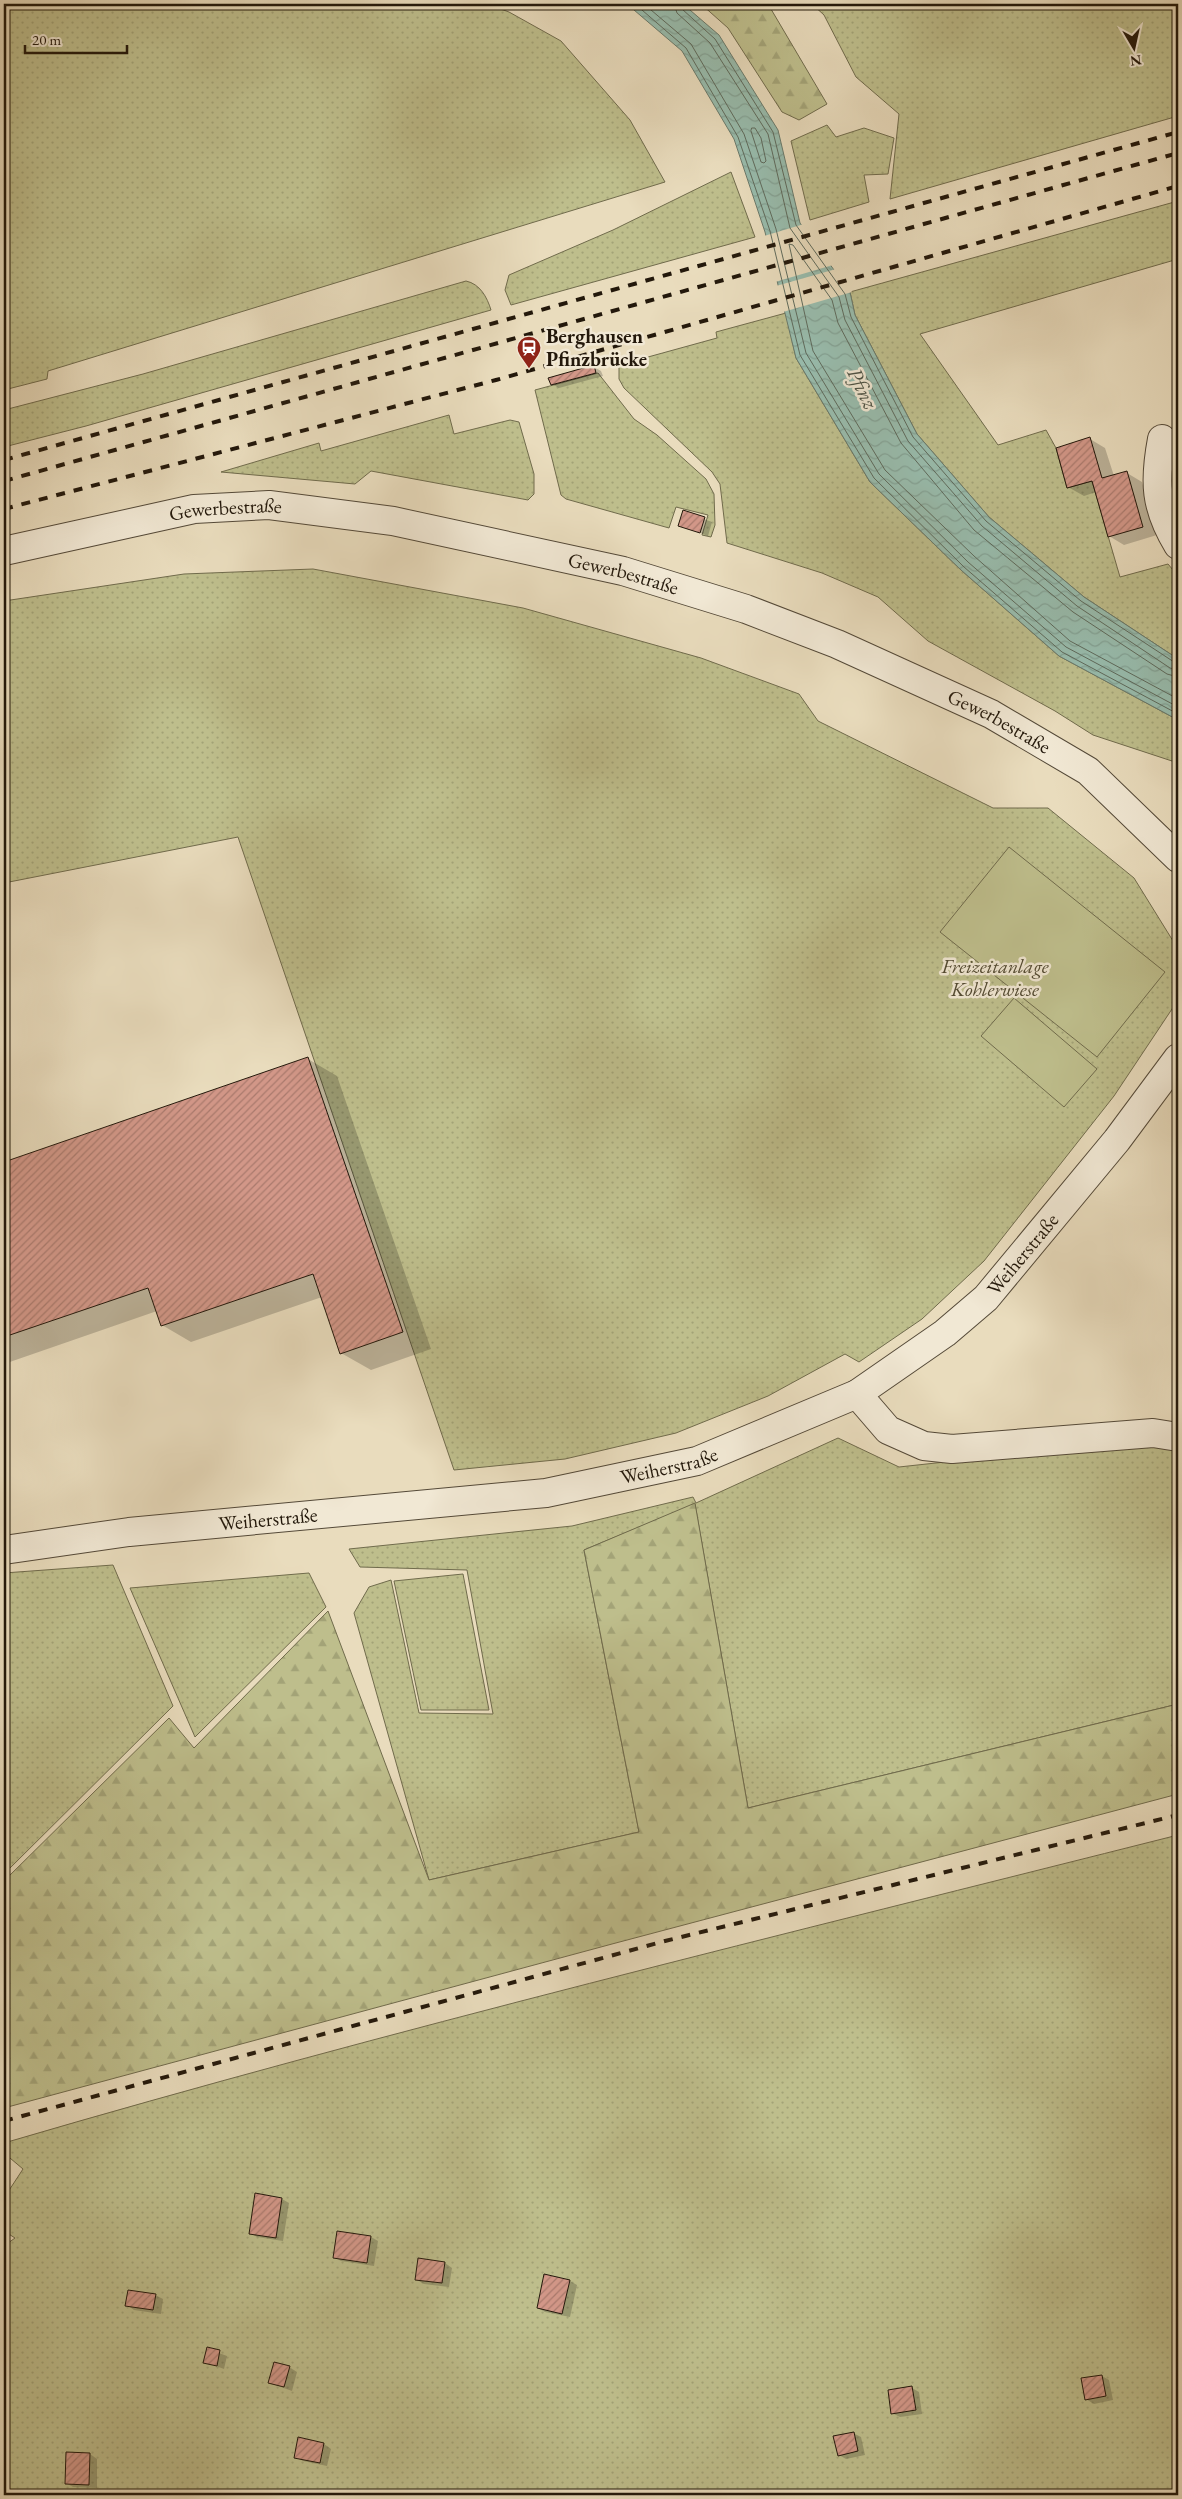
<svg xmlns="http://www.w3.org/2000/svg" width="1182" height="2499" viewBox="0 0 1182 2499" font-family="'EB Garamond',serif">
	<style>
		.green { fill: url(#green-dots); stroke: #706b4c }
		.forest { fill: url(#forest-firs); stroke: #706b4c }
		.pitch { fill: #bebe8c; stroke: #706b4c }
		.water { fill: url(#water-waves); stroke: #697a6c }
		.pier { fill: #e9dcbd }
		.shadow { fill: #0003 }
		.lines { fill: none; stroke-linecap: round; stroke-linejoin: round }
		.shore { stroke: #5e6a5c; stroke-width: 1 }
		.building { fill: url(#building-hatch); stroke: #23180b }
		.minor-casing { stroke: #544938; stroke-width: 30 }
		.minor { stroke: #f1e8d4; stroke-width: 28 }
		.rail { stroke: #23180b; stroke-width: 4; stroke-dasharray: 9 9; stroke-linecap: butt }
		.labels { text-anchor: middle; dominant-baseline: central; stroke-width: 5; stroke-linejoin: round; paint-order: stroke }
		.poi-label { font-size: 20px; font-weight: bold; fill: #23180b; stroke: #f1e8d4; text-anchor: start }
		.street-label { font-size: 20px; fill: #23180b; stroke: #f1e8d4 }
		.park-label { font-size: 20px; font-style: italic; fill: #524a32; stroke: #f1e8d4 }
		.water-label { font-size: 21px; font-style: italic; fill: #4c5144; stroke: #f1e8d4 }
	</style>
	<defs>
		<pattern id="green-dots" width="8" height="8" patternUnits="userSpaceOnUse" patternTransform="scale(1.25)"><rect width="8" height="8" fill="#bebe8c"/><path d="M2 2h.1M6 6h.1" fill="none" stroke="#a3a377" stroke-width="1.8" stroke-linecap="round"/></pattern>
		<pattern id="forest-firs" width="22" height="20" patternUnits="userSpaceOnUse" patternTransform="scale(1.25)"><rect width="22" height="20" fill="#bebe8c"/><path d="M5 1l3.5 6h-7zM16 11l3.5 6h-7z" fill="#a3a377"/></pattern>
		<pattern id="water-waves" width="16" height="10" patternUnits="userSpaceOnUse" patternTransform="scale(1.25)"><rect width="16" height="10" fill="#98bcad"/><path d="M0 5q4-4 8 0t8 0" fill="none" stroke="#83a194"/></pattern>
		<pattern id="building-hatch" width="6" height="6" patternUnits="userSpaceOnUse" patternTransform="scale(1.25)"><rect width="6" height="6" fill="#d29788"/><path d="M-1 1l2-2M0 6l6-6M5 7l2-2" fill="none" stroke="#aa7a6d"/></pattern>
	</defs>
	<rect width="100%" height="100%" fill="#e9dcbd"/>
	<filter id="stains"><feTurbulence type="fractalNoise" baseFrequency=".004" numOctaves="4"/><feColorMatrix values="0 0 0 0 .2 0 0 0 0 .09 0 0 0 0 .02 0 0 0 .5 -.17"/></filter>
	<radialGradient id="worn" r=".72"><stop offset=".6" stop-color="#630" stop-opacity="0"/><stop offset="1" stop-color="#630" stop-opacity=".3"/></radialGradient>
	<g class="green">
		<polygon points="4,4 487,4 509,12 561,41 630,120 665,182 48,371 47,379 4,390"/>
		<polygon points="812,4 1178,4 1178,116 890,199 899,114 856,77 824,15"/>
		<polygon points="827,125 836,137 864,128 894,138 888,174 864,175 869,202 810,220 791,141"/>
		<polygon points="731,172 755,237 511,305 505,290 509,275 613,230"/>
		<polygon points="1178,201 1178,259 920,334 998,445 1046,430 1056,448 1067,488 1092,481 1120,577 1168,564 1178,576 1178,659 1084,597 989,517 917,434 855,315 850,292"/>
		<path d="M466,281C480,284 487,297 491,310L86,426L4,447V410L143,374Z"/>
		<polygon points="786,313 796,358 870,482 961,570 1059,656 1178,720 1178,763 1093,735 1055,711 928,641 878,597 822,573 727,543 720,484 712,472 624,388 619,379 619,365 717,338 716,332"/>
		<polygon points="598,373 634,419 657,435 706,479 714,494 715,525 711,537 702,535 708,515 676,507 669,528 566,499 561,495 535,390"/>
		<polygon points="449,415 454,434 510,420 519,422 534,474 534,494 528,500 371,471 355,484 221,472 319,443 321,451"/>
		<polygon points="1175,456 1178,459 1178,526 1167,472"/>
		<polygon points="313,569 523,608 701,658 799,694 818,721 993,808 1048,808 1134,878 1178,949 1178,1000 1114,1096 984,1261 922,1319 859,1362 845,1354 768,1396 676,1433 565,1459 454,1470 238,837 4,883 4,601 184,574"/>
		<polygon points="838,1438 899,1467 1147,1440 1178,1452 1178,1704 748,1808 695,1504 584,1550 639,1832 429,1880 354,1613 369,1587 391,1580 419,1713 493,1714 467,1570 360,1567 349,1549 572,1526 693,1497 696,1503"/>
		<polygon points="113,1565 173,1706 4,1874 4,1573"/>
		<polygon points="309,1573 326,1607 195,1737 130,1588"/>
		<polygon points="463,1574 489,1710 421,1710 394,1581"/>
		<path d="M1178,1835V2495H4V2246L15,2238L4,2231V2198L23,2169L4,2153V2143C392,2029 786,1934 1178,1835Z"/>
	</g>
	<g class="forest">
		<polygon points="701,4 768,4 827,104 799,120 782,112 728,28"/>
		<polygon points="695,1503 748,1808 1178,1704 1178,1794 612,1944 4,2108 4,1881 169,1718 194,1748 328,1611 429,1880 639,1832 584,1550"/>
	</g>
	<g class="pitch">
		<polygon points="1009,847 1165,972 1097,1057 940,932"/>
		<polygon points="1014,998 1097,1069 1064,1107 981,1036"/>
	</g>
	<polygon class="water" points="627,4 683,4 719,35 778,130 800,223 850,292 855,315 917,434 989,517 1084,597 1178,659 1178,720 1059,656 961,570 870,482 796,358 765,232 734,139 682,51"/>
	<g class="pier">
		<polygon points="804,224 833,265 775,282 764,236"/>
		<polygon points="836,269 852,292 783,312 776,286"/>
	</g>
	<g class="shadow">
		<polygon points="594,367 601,371 603,376 559,388 552,384"/>
		<polygon points="1090,439 1105,448 1114,476 1127,473 1142,482 1157,535 1124,545 1109,536 1096,492 1084,496 1068,487"/>
		<polygon points="684,512 712,522 708,536 680,525"/>
		<polygon points="308,1059 337,1076 431,1349 371,1370 341,1353 322,1297 191,1342 162,1325 157,1311 4,1364 4,1163"/>
		<polygon points="256,2195 282,2199 289,2203 283,2241 257,2237 250,2233"/>
		<polygon points="371,2237 378,2241 374,2266 341,2261 334,2257"/>
		<polygon points="420,2260 445,2263 452,2268 449,2287 424,2284 417,2280"/>
		<polygon points="545,2276 570,2281 577,2285 570,2317 545,2312 538,2308"/>
		<polygon points="155,2295 163,2299 161,2314 134,2310 127,2305"/>
		<polygon points="208,2349 227,2356 224,2369 205,2362"/>
		<polygon points="289,2367 297,2372 292,2391 270,2383"/>
		<polygon points="1102,2376 1109,2380 1113,2400 1094,2404 1086,2399"/>
		<polygon points="912,2388 919,2392 922,2414 900,2417 892,2413"/>
		<polygon points="853,2433 861,2437 865,2455 846,2459 839,2455"/>
		<polygon points="324,2444 331,2449 327,2466 303,2461 296,2457"/>
		<polygon points="67,2454 90,2454 97,2459 97,2488 73,2487 66,2483"/>
	</g>
	<g class="lines">
		<g class="shore">
			<polyline points="635,4 686,48 738,137 770,231 800,355 874,478 964,567 1062,652 1178,714"/>
			<polyline points="644,4 691,44 744,134 776,229 806,353 879,474 968,562 1066,647 1178,707"/>
			<polyline points="674,4 677,13 710,43 768,134 790,228 839,297 845,320 908,441 982,526 1077,606 1170,668 1178,670"/>
			<polyline points="680,4 682,9 715,39 773,132 796,225 845,294 851,317 913,437 986,521 1081,601 1174,662 1178,663"/>
			<polygon points="752,128 755,128 761,138 766,161 764,163 761,162 751,131"/>
			<polyline points="1178,677 1167,674 1073,612 974,530 901,443 838,323 832,300 793,245 789,244 813,351 885,470 974,556 1070,641 1178,699"/>
		</g>
	</g>
	<g class="building">
		<polygon points="594,365 596,373 551,385 548,378"/>
		<polygon points="1090,437 1102,478 1127,471 1143,527 1108,537 1092,481 1067,488 1056,448"/>
		<polygon points="683,510 705,517 700,533 678,526"/>
		<polygon points="308,1057 403,1332 340,1354 313,1274 161,1326 148,1288 4,1337 4,1162"/>
		<polygon points="255,2193 282,2198 276,2238 249,2234"/>
		<polygon points="337,2231 371,2236 367,2263 333,2258"/>
		<polygon points="418,2258 445,2262 442,2283 415,2280"/>
		<polygon points="544,2274 570,2280 562,2314 537,2308"/>
		<polygon points="128,2290 156,2294 153,2310 125,2306"/>
		<polygon points="207,2347 220,2350 217,2366 203,2363"/>
		<polygon points="274,2362 290,2366 284,2387 268,2383"/>
		<polygon points="1102,2375 1106,2396 1085,2400 1081,2378"/>
		<polygon points="912,2386 916,2410 891,2414 888,2390"/>
		<polygon points="854,2432 858,2451 838,2456 833,2436"/>
		<polygon points="298,2437 324,2443 320,2463 294,2458"/>
		<polygon points="66,2452 90,2453 89,2485 65,2484"/>
	</g>
	<g class="lines">
		<defs>
			<g id="minor">
				<path d="M1162,439C1154,482 1155,507 1178,545"/>
				<path id="s1" d="M4,551L194,509L269,505L393,521L623,571L746,609L837,644L991,714L1088,771L1178,858"/>
				<polyline points="857,1394 888,1430 924,1446 952,1449 1153,1433 1178,1437"/>
				<path id="s2" d="M4,1550L129,1532L546,1493L697,1461L857,1394L945,1333L986,1298L1117,1140L1178,1058"/>
			</g>
		</defs>
		<use href="#minor" class="minor-casing"/>
		<use href="#minor" class="minor"/>
		<g class="rail">
			<polyline points="4,460 1178,132"/>
			<polyline points="4,481 1178,153"/>
			<polyline points="4,509 496,380 1178,186"/>
			<polyline points="4,2121 665,1941 1178,1815"/>
		</g>
	</g>
	<defs>
		<symbol id="station-pin" viewBox="-11 -11 22 30"><path d="M0 17L-7.5 6A9.5 9.5 0 1 1 7.5 6Z" fill="#8f2418" stroke="#f1e8d4"/><path d="M-3-6H3Q5-6 5-4V2Q5 4 3 4L4.5 6H3L1.5 4h-3L-3 6H-4.5L-3 4Q-5 4-5 2V-4Q-5-6-3-6ZM-3.5-4v3h7v-3ZM-3.5 1v1.5H-2V1ZM2 1v1.5H3.5V1Z" fill="#fff"/></symbol>
	</defs>
	<g fill-rule="evenodd">
		<use href="#station-pin" x="515" y="334" width="28" height="38"/>
	</g>
	<g class="labels">
		<g class="poi-label">
			<text x="546" y="336">Berghausen<tspan x="546" dy="23">Pfinzbrücke</tspan></text>
		</g>
		<g class="street-label">
			<text stroke="none"><textPath href="#s1" startOffset="226">Gewerbestraße</textPath></text>
			<text stroke="none"><textPath href="#s1" startOffset="631">Gewerbestraße</textPath></text>
			<text stroke="none"><textPath href="#s1" startOffset="1036">Gewerbestraße</textPath></text>
			<text stroke="none"><textPath href="#s2" startOffset="1091">Weiherstraße</textPath></text>
			<text stroke="none"><textPath href="#s2" startOffset="671">Weiherstraße</textPath></text>
			<text stroke="none"><textPath href="#s2" startOffset="266">Weiherstraße</textPath></text>
		</g>
		<g class="park-label">
			<text x="995" y="966">Freizeitanlage<tspan x="995" dy="23">Kohlerwiese</tspan></text>
		</g>
		<g class="water-label">
			<text transform="translate(863 388) rotate(64)">Pfinz</text>
		</g>
	</g>
	<rect width="1182" height="2499" fill="none" stroke="#e9dcbd" stroke-width="20"/>
	<rect x="5" y="5" width="1172" height="2489" fill="none" stroke="#23180b" stroke-width="2.5"/>
	<rect x="10" y="10" width="1162" height="2479" fill="none" stroke="#23180b"/>
	<g transform="translate(1134 48) rotate(171)" stroke="#f1e8d4" stroke-width="4" paint-order="stroke">
	<path d="M0-4L9 19L0 12L-9 19Z" fill="#23180b"/>
	<text y="-8" font-size="14" font-weight="bold" text-anchor="middle" fill="#23180b">N</text>
	</g>
	<path d="M25 45v8h102v-8" fill="none" stroke="#23180b" stroke-width="2.5"/>
	<text x="32" y="45" font-size="15" fill="#23180b" stroke="#f1e8d4" stroke-width="4" paint-order="stroke">20 m</text>
	<rect width="100%" height="100%" filter="url(#stains)"/>
	<rect width="100%" height="100%" fill="url(#worn)"/>
</svg>
